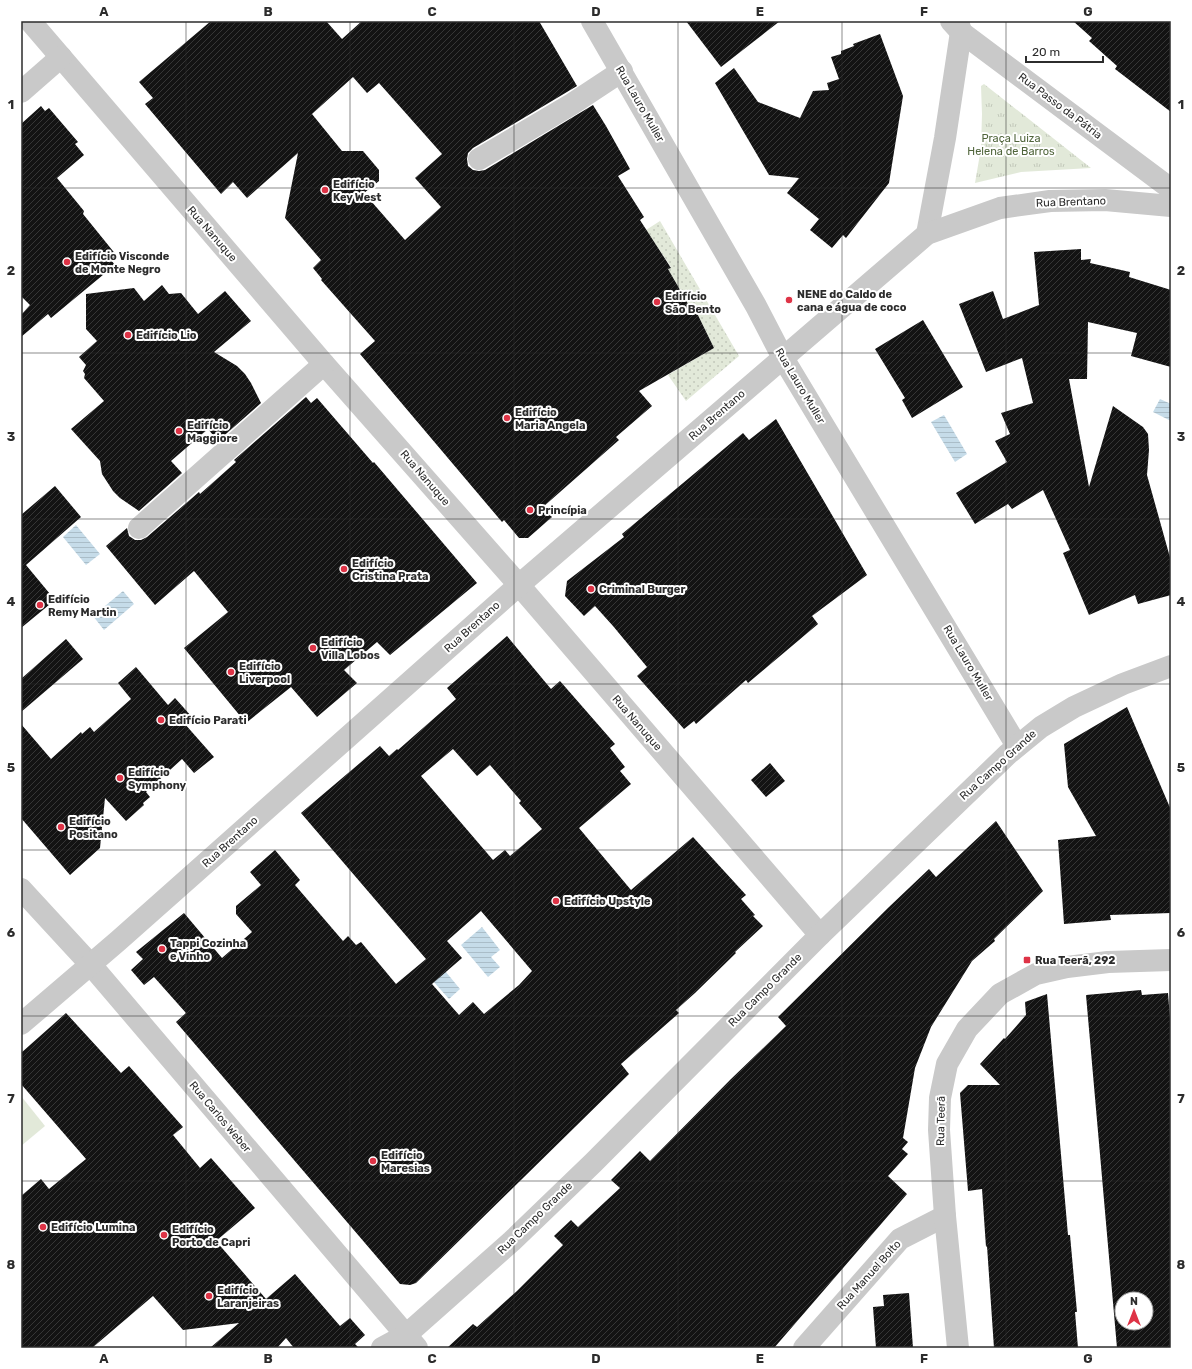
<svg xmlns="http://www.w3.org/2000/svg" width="1192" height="1369" viewBox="0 0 1192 1369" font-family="Rubik,sans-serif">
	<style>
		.grass { fill: url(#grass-dots) }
		.park { fill: url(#park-tufts) }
		.pitch { fill: #e2e9d9 }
		.water { fill: url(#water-rules) }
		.building { fill: url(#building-hatch); fill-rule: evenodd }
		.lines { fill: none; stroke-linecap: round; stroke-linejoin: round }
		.minor { stroke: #c9c9c9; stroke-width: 22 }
		.grid { fill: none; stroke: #2c2c2c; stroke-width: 1; stroke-opacity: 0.55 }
		.poi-dot { fill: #de3346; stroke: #fff; stroke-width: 1.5 }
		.labels { text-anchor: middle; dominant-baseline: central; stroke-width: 4; stroke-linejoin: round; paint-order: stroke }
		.street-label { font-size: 11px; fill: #2c2c2c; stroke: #fff }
		.park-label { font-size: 11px; fill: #50653b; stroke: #fff }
		.poi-label { font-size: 11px; font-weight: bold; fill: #2c2c2c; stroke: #fff; text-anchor: start }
		.neatline { fill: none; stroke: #2c2c2c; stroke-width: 1.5 }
		.grid-label { font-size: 13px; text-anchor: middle; font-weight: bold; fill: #2c2c2c }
	</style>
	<defs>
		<pattern id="grass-dots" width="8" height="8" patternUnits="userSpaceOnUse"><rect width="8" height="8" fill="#e2e9d9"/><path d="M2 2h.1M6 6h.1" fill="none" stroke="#c2c8ba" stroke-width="1.8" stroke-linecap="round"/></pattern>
		<pattern id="park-tufts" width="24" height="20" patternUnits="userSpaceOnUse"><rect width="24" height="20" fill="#e2e9d9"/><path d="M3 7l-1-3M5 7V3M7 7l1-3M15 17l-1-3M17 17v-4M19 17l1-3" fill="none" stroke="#c2c8ba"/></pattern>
		<pattern id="water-rules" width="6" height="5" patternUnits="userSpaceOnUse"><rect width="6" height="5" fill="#c6dce9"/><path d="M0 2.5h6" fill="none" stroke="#aabdc8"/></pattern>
		<pattern id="building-hatch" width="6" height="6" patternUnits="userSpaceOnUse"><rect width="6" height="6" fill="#131313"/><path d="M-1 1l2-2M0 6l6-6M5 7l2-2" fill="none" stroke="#363636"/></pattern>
	</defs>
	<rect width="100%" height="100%" fill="#fff"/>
	<polygon class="grass" points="660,221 739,356 686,401 668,375 714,348 694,307 691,309 668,269 671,267 646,230"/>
	<polygon class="park" points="984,84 1091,168 1021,172 975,183 981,148 982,114 981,86"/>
	<polygon class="pitch" points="21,1096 45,1126 21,1146"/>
	<g class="water">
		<polygon points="1160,399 1171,404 1171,421 1153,412"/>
		<polygon points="944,415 967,454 955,462 931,422"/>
		<polygon points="76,525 100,554 86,565 63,537"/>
		<polygon points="123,591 134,604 104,630 93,616"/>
		<polygon points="482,927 500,950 491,957 500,967 488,977 461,945"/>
		<polygon points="436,960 460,989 449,999 424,971"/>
	</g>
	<g class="building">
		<path d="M211,21H326L342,39L362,21H539L577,86L473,148L468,153L467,159L468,166L473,170L479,171L485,170L593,105L606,126L630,169L618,176L644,217L640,220L671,268L668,269L691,309L694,307L714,348L639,391L652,406L616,437L619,440L543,507L552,517L528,538H519L504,520L502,522L360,354L375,341L321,280L322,279L313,268L321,260L285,218L298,153L247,198L233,182L221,194L145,104L153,98L139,82ZM353,77L367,93L379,83L442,154L415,178L441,207L405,240L364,193L379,181V170L363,151H342L312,114Z"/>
		<polygon points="686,21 780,21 721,67"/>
		<polygon points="1073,21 1171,21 1171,112 1115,69 1117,66 1089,41 1092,38"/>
		<polygon points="880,34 903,96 889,183 846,238 843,235 832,248 810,230 819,219 787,193 799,178 769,175 715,83 734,68 758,102 800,118 813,91 829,90 827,83 839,79 831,57 841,54 841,51 854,46 853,44"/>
		<polygon points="41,106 45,111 49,108 78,142 75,144 84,155 57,178 84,211 83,214 117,256 111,260 115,265 51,318 48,314 21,337 21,315 30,305 21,296 21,124"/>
		<polygon points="1081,249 1081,260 1091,259 1090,263 1130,272 1129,277 1171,290 1171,367 1131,356 1137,333 1088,322 1087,379 1069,379 1089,487 1113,406 1143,427 1148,434 1149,450 1147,475 1171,561 1171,595 1138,604 1135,595 1089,615 1063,553 1070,550 1043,490 1012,509 1008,504 975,524 956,493 1007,462 995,441 1010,434 1001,413 1033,403 1022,358 986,372 959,304 993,291 1003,319 1039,305 1034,252"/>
		<polygon points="162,285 169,294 181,293 198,314 225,291 251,321 214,352 237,366 245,374 251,383 261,403 218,441 208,429 171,461 182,473 139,511 120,498 113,491 102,474 100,461 71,429 104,401 84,378 85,374 83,371 86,365 79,357 97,341 86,329 86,294 134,288 144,301"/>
		<polygon points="923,320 963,387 912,418 902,400 905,398 875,349"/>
		<polygon points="306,397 311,403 317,398 373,463 374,462 477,583 390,655 377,642 344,670 357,683 317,717 291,687 246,723 184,648 228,612 194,571 155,605 106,546 127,528 129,536 135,540 141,540 147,537 199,492 200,494 236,462 234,460"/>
		<polygon points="776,419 867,575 812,616 818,624 748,683 746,680 696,724 694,721 684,729 637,676 647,667 613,626 595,606 584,616 565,596 567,581 624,537 622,534 743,433 749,440"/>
		<polygon points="55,486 81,517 26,565 55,600 21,628 21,515"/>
		<path d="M507,636L551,689L560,681L615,744L610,748L625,767L620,771L631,784L579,828L631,890L693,837L746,895L741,899L755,915L753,916L763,926L735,952L736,953L695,993L676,1010L679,1013L621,1064L629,1074L416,1283L410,1285L400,1284L176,1022L186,1013L154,977L144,985L131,970L143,959L136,952L184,913L222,958L252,932L236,914V906L261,885L250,872L275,850L300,880L295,885L343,941L348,936L356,945L361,942L396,984L426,959L301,813L380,746L389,756L397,749L398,750L456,699L447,688ZM453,749L477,776L490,765L521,801L519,803L542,829L510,856L505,850L493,860L421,776ZM481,911L532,971L519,985L484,1014L473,1002L459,1015L432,984L462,958L447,941Z"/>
		<polygon points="66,639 83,659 21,712 21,679"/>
		<polygon points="136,667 168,705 175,698 192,717 184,723 214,757 194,773 182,759 146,792 150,797 143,803 144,805 126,821 105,798 100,848 70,875 21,818 21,724 51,759 81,732 82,734 90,727 94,732 131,699 118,683"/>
		<polygon points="1127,707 1171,810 1171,913 1110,915 1111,920 1064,924 1058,840 1096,836 1068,787 1064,744"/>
		<polygon points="770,763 785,781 766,797 751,780"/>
		<polygon points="996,821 1043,891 994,939 995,941 972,961 931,1027 915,1068 903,1138 908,1142 902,1149 908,1154 888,1176 907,1194 774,1348 447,1348 473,1324 477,1327 517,1291 563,1245 554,1236 571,1220 578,1227 620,1188 611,1180 640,1151 650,1161 731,1079 786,1026 778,1017 889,907 929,869 936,877"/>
		<path d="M1141,990L1142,995L1168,993L1171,1031V1348H1117L1086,995ZM1122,1299H1146V1323H1122Z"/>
		<polygon points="1047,994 1068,1235 1070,1235 1077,1312 1075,1312 1078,1348 994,1348 987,1246 986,1247 982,1189 968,1191 960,1093 968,1085 1000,1085 980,1064 1004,1038 1005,1039 1026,1015 1025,1002"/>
		<polygon points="66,1013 121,1073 129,1066 183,1127 173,1135 200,1168 211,1158 255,1208 216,1241 266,1299 295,1274 340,1326 350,1318 365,1335 355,1344 359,1348 294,1348 286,1338 277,1348 210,1348 239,1323 183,1330 153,1296 92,1348 21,1348 21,1196 41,1179 49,1189 86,1159 21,1084 21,1053"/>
		<polygon points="909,1293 913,1348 876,1348 873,1307 884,1306 883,1295"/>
	</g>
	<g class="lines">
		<g class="minor">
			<polyline points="30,21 324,364 519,585 820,935"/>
			<polyline points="592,21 756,306 783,358 1017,746"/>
			<polyline points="951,21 961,32 1171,189"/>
			<polyline points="21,92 61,57"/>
			<polyline points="479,159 572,104 622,71"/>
			<polyline points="927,234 945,138 961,32 958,21"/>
			<polyline points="139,528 324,364"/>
			<polyline points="21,889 91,965 417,1348"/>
			<polyline points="21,1024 118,941 519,585 927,234 1000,208 1050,201 1105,200 1171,206"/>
			<polyline points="382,1348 406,1335 512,1241 593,1163 820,935 1008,754 1041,727 1074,707 1123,684 1171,666"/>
			<polyline points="804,1348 900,1239 945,1216"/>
			<polyline points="958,1348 945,1216 939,1130 940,1098 947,1064 967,1029 1000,994 1036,974 1067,967 1108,962 1171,960"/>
		</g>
	</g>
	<path class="grid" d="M186,21V1348M350,21V1348M514,21V1348M678,21V1348M842,21V1348M1006,21V1348M21,188H1171M21,353H1171M21,519H1171M21,684H1171M21,850H1171M21,1016H1171M21,1181H1171"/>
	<g class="poi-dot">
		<circle cx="325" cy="190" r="4"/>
		<circle cx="67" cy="262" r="4"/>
		<circle cx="789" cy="300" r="4"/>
		<circle cx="657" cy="302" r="4"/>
		<circle cx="128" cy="335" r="4"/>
		<circle cx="507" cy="418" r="4"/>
		<circle cx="179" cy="431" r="4"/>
		<circle cx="530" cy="510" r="4"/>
		<circle cx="344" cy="569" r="4"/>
		<circle cx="591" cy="589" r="4"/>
		<circle cx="40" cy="605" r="4"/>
		<circle cx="313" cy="648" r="4"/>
		<circle cx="231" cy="672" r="4"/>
		<circle cx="161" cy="720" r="4"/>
		<circle cx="120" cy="778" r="4"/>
		<circle cx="61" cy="827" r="4"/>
		<circle cx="556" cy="901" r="4"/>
		<circle cx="162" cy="949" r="4"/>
		<rect x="1023" y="956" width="8" height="8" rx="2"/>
		<circle cx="373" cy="1161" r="4"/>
		<circle cx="43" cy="1227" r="4"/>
		<circle cx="164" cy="1235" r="4"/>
		<circle cx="209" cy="1296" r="4"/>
	</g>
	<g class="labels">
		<g class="street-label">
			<text transform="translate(640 104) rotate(60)">Rua Lauro Muller</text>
			<text transform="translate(1060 106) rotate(37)">Rua Passo da Pátria</text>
			<text transform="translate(1071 202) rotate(-2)">Rua Brentano</text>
			<text transform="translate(212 234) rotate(49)">Rua Nanuque</text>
			<text transform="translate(800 386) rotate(59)">Rua Lauro Muller</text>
			<text transform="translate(717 415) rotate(-41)">Rua Brentano</text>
			<text transform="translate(425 478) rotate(49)">Rua Nanuque</text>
			<text transform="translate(472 627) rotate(-42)">Rua Brentano</text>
			<text transform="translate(968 663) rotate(59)">Rua Lauro Muller</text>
			<text transform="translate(637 723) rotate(49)">Rua Nanuque</text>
			<text transform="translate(998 765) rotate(-42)">Rua Campo Grande</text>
			<text transform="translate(230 842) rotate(-42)">Rua Brentano</text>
			<text transform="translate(765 990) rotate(-45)">Rua Campo Grande</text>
			<text transform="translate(220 1117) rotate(50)">Rua Carlos Weber</text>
			<text transform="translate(941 1121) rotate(-89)">Rua Teerã</text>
			<text transform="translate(535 1218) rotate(-44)">Rua Campo Grande</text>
			<text transform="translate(869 1275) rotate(-48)">Rua Manuel Bolto</text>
		</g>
		<g class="park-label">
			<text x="1011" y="138">Praça Luiza<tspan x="1011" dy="13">Helena de Barros</tspan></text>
		</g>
		<g class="poi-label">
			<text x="333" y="184">Edifício<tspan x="333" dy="13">Key West</tspan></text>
			<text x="75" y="256">Edifício Visconde<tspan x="75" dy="13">de Monte Negro</tspan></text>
			<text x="797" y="294">NENE do Caldo de<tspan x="797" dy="13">cana e água de coco</tspan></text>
			<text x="665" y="296">Edifício<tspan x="665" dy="13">São Bento</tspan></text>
			<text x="136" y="335">Edifício Lio</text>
			<text x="515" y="412">Edifício<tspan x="515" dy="13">Maria Angela</tspan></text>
			<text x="187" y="425">Edifício<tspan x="187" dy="13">Maggiore</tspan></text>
			<text x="538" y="510">Princípia</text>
			<text x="352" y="563">Edifício<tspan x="352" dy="13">Cristina Prata</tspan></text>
			<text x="599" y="589">Criminal Burger</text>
			<text x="48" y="599">Edifício<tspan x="48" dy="13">Remy Martin</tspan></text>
			<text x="321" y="642">Edifício<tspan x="321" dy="13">Villa Lobos</tspan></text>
			<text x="239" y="666">Edifício<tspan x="239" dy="13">Liverpool</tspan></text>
			<text x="169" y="720">Edifício Parati</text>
			<text x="128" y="772">Edifício<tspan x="128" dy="13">Symphony</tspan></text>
			<text x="69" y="821">Edifício<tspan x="69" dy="13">Positano</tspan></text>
			<text x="564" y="901">Edifício Upstyle</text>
			<text x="170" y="943">Tappi Cozinha<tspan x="170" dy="13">e Vinho</tspan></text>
			<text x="1035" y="960">Rua Teerã, 292</text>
			<text x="381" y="1155">Edifício<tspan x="381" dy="13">Maresias</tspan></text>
			<text x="51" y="1227">Edifício Lumina</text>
			<text x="172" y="1229">Edifício<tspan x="172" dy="13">Porto de Capri</tspan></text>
			<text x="217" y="1290">Edifício<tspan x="217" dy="13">Laranjeiras</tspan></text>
		</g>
	</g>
	<rect width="1192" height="1369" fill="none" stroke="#ffffff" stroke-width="44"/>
	<g transform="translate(1134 1311)"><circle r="19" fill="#ffffff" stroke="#ababab"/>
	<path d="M0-3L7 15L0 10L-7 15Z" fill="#de3346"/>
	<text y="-6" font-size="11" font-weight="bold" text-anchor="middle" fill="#2c2c2c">N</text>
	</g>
	<path d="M1026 56v6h77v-6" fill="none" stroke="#2c2c2c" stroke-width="2"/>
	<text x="1032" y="56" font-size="12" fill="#2c2c2c" stroke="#ffffff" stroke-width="3" paint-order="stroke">20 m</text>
	<rect x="22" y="22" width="1148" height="1325" class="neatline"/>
	<g class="grid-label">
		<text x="104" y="16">A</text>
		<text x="268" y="16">B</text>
		<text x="432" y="16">C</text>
		<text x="596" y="16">D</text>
		<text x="760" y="16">E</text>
		<text x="924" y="16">F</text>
		<text x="1088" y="16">G</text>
		<text x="11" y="109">1</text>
		<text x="1181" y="109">1</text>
		<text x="11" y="275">2</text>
		<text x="1181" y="275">2</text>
		<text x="11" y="441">3</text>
		<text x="1181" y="441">3</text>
		<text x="11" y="606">4</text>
		<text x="1181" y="606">4</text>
		<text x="11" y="772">5</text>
		<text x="1181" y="772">5</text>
		<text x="11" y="937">6</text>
		<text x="1181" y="937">6</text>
		<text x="11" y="1103">7</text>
		<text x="1181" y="1103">7</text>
		<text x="11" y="1269">8</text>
		<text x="1181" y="1269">8</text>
		<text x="104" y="1363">A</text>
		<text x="268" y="1363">B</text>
		<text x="432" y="1363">C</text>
		<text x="596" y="1363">D</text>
		<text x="760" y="1363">E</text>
		<text x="924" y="1363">F</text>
		<text x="1088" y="1363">G</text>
	</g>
</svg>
